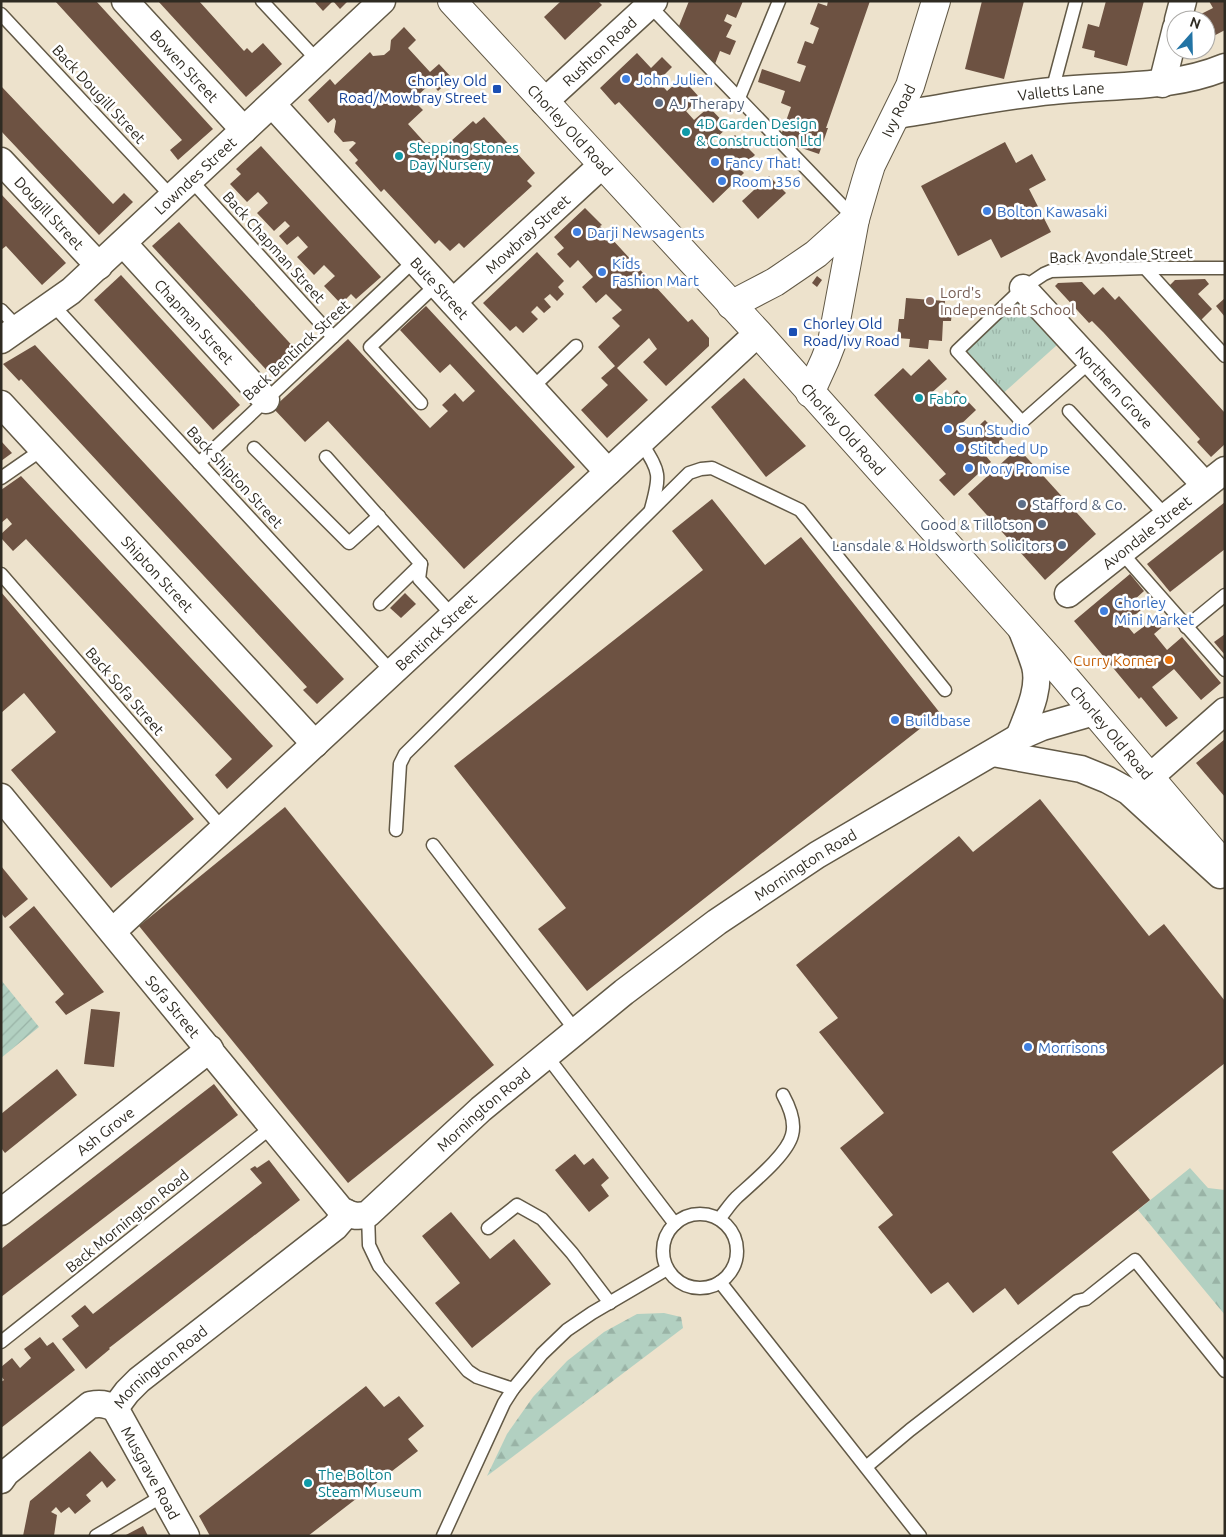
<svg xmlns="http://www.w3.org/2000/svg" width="1226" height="1537" viewBox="0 0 1226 1537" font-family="Ubuntu,sans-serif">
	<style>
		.grass { fill: url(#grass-tufts) }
		.forest { fill: url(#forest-firs) }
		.garden { fill: url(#garden-furrows) }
		.building { fill: #6d5242 }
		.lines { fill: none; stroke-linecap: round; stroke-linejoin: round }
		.lane-casing { stroke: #625946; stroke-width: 15 }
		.street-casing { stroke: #625946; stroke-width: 29 }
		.secondary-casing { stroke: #625946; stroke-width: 30 }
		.lane { stroke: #fff; stroke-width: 12 }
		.street { stroke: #fff; stroke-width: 26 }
		.secondary { stroke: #fff; stroke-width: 28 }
		.shop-dot { fill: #3f7fe0; stroke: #fff; stroke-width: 2 }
		.transit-dot { fill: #1a4fb4; stroke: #fff; stroke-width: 2 }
		.service-dot { fill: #5c6f8a; stroke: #fff; stroke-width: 2 }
		.culture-dot { fill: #0f9aa8; stroke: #fff; stroke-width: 2 }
		.education-dot { fill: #8d6e63; stroke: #fff; stroke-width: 2 }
		.food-dot { fill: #e8710a; stroke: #fff; stroke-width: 2 }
		.labels { text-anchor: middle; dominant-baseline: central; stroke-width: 5; stroke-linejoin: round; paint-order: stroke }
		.street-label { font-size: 15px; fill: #2f2b22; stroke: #fff }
		.shop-label { font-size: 15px; fill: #366cbe; stroke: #fff; text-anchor: start }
		.transit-label { font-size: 15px; fill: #164399; stroke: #fff; text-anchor: end }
		.service-label { font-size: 15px; fill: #4e5e75; stroke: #fff; text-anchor: start }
		.culture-label { font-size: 15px; fill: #0d838f; stroke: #fff; text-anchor: start }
		.education-label { font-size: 15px; fill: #785e54; stroke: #fff; text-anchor: start }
		.food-label { font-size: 15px; fill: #c56008; stroke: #fff; text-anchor: end }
	</style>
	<defs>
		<pattern id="grass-tufts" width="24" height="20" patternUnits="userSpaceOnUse" patternTransform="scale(1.25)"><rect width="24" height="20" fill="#b2d0c1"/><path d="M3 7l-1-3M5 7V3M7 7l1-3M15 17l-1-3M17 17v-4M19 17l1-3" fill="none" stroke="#99b3a6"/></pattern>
		<pattern id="forest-firs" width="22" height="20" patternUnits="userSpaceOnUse" patternTransform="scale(1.25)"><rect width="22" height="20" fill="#b2d0c1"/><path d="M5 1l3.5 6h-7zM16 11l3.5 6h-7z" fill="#99b3a6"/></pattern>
		<pattern id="garden-furrows" width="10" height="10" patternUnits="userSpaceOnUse" patternTransform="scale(1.25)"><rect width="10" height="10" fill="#b2d0c1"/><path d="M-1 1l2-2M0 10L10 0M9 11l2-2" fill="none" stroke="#99b3a6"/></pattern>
	</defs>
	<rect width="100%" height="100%" fill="#ede2cc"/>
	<polygon class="grass" points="1023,288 1067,336 999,397 957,351"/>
	<g class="forest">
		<polygon points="1190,1168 1208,1188 1225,1190 1225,1315 1138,1210"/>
		<polygon points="664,1313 681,1317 683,1328 487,1476 507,1434 533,1397 567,1361 604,1332 637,1314"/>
	</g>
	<polygon class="garden" points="1,980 39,1027 1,1058"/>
	<g class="building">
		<polygon points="55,1 96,1 213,129 178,160 170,150 182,140"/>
		<polygon points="158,1 199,1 244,51 247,48 252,53 263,43 282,64 246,97"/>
		<polygon points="314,1 333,1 323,11"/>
		<polygon points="333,1 348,1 340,9"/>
		<polygon points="561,1 598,1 602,5 565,40 544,17"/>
		<polygon points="689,1 743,1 736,18 727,14 724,21 732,25 726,37 736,41 730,55 720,51 715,64 679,26"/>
		<polygon points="828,1 870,1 826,128 828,128 819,154 787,143 781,135 791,107 781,103 785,91 758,82 762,69 800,82 806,66 797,63 805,41 813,44 819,28 810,24 818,3 827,6"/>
		<polygon points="982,1 1024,1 1004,79 965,69"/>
		<polygon points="1106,1 1144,1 1127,66 1094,57 1095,51 1082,48 1088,24 1099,27"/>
		<polygon points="1209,1 1225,1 1225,30 1206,40 1206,20 1194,20 1193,18 1213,8"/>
		<polygon points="404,27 416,40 408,48 430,72 439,64 452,78 438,91 431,83 413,100 423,110 408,124 426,144 429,142 439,152 473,121 476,124 484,117 535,173 527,181 532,186 464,248 459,243 450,251 439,240 435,244 384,189 381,192 355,163 358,160 349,150 356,143 353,141 343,142 334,132 336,121 334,118 328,123 308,100 330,79 335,85 370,52 373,56 384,55 390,50 391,40"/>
		<polygon points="637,53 651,68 662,57 672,67 658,81 667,91 682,78 700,98 686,111 694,120 709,107 728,127 713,141 721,149 735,135 755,155 740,169 744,173 713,203 619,102 615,105 600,88"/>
		<polygon points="1,86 113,204 124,193 133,202 99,235 1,131"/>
		<polygon points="1005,142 1016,163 1032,154 1046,180 1029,189 1051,232 1001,258 991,239 958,256 921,186"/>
		<polygon points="261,146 381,277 356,299 351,294 341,304 324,286 335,276 324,265 314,275 297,257 308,247 298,236 287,245 279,236 290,226 285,221 274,231 257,213 268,203 263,197 258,192 247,202 230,184 241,174 236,169"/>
		<polygon points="769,176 786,193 758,219 742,201"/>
		<polygon points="1,194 66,263 42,285 6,246 1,250"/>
		<polygon points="585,208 602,225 600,226 688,322 692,319 709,338 709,346 666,386 643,362 657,349 649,338 617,368 648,400 607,438 581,410 608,385 601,378 615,366 598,347 620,326 612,318 622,310 606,294 596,303 582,287 593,277 578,260 570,268 557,254 564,248 554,237"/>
		<polygon points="179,222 298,352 272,376 152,246"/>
		<polygon points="537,252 564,281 558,287 564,294 557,301 550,294 544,299 551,307 544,313 537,306 531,312 538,319 523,333 516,326 510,331 483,303"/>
		<polygon points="121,275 240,405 213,430 94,300"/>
		<polygon points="817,276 822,280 817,287 812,283"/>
		<polygon points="1205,279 1209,284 1198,294 1212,309 1201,320 1169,286 1175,280"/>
		<polygon points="1082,282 1094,295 1103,287 1115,300 1119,296 1225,413 1225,444 1211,457 1197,442 1200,439 1103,332 1092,321 1089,323 1055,286 1058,283"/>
		<polygon points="906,298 945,301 944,312 952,312 951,321 943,321 942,341 929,340 928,349 909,347 910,339 897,338 899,319 904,319"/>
		<polygon points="1225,298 1225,317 1216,306"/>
		<polygon points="426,306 575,467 464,569 328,421 305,442 273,408 348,339 430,428 448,411 442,405 455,393 463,402 475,391 450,364 440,373 400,330"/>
		<polygon points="35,345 344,679 317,704 303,690 307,687 21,379 19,381 3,364"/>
		<polygon points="929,359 947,379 929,395 939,407 957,390 976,410 958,427 967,437 985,420 1004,440 986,456 991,462 954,496 939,480 946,474 874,395 903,368 911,376"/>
		<polygon points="744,378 806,446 766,477 711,407"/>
		<polygon points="1,441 12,453 1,461"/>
		<polygon points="1018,448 1096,534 1045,580 968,494"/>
		<polygon points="21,476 273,746 227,789 215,775 232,759 26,539 13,551 1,538 1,534 12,524 7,518 1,523 1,490"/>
		<polygon points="712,499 765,565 801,537 940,713 587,991 538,929 566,908 454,766 703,570 672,531"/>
		<polygon points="1225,502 1225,549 1170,592 1147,564"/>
		<polygon points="1130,574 1144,591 1133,601 1141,610 1125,623 1129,628 1134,634 1151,621 1153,624 1163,615 1168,622 1154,634 1167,650 1182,637 1221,683 1201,700 1174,669 1152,687 1178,718 1166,727 1141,697 1139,699 1074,621"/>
		<polygon points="1,592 194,819 111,888 11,770 56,732 24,693 1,713"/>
		<polygon points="405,593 416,604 401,618 390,608"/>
		<polygon points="1225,634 1225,655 1214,642"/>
		<polygon points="1225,739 1225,797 1196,763"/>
		<polygon points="1040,799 1149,936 1164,924 1225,1001 1225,1063 1112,1152 1150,1200 1018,1305 1005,1288 973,1313 948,1282 931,1294 878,1227 893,1215 840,1148 884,1113 819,1032 838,1018 796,965 959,836 973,852"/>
		<polygon points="285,807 494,1065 348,1183 139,926"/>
		<polygon points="1,866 28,899 5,918 1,913"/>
		<polygon points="34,906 104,992 66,1015 55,1002 64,994 9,927"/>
		<polygon points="91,1009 120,1012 114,1067 84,1064"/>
		<polygon points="57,1069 77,1095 5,1153 1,1148 1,1114"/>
		<polygon points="214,1084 238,1115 1,1297 1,1249"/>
		<polygon points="575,1154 584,1165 593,1158 609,1178 601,1185 609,1196 589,1212 555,1170"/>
		<polygon points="269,1160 300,1200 109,1348 110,1349 86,1369 62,1339 79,1326 71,1316 85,1305 93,1314 248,1194 262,1183 250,1169 255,1166 257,1168"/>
		<polygon points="451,1212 490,1259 514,1239 551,1284 472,1348 435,1303 460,1283 422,1236"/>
		<polygon points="40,1337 47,1346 53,1342 75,1370 1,1428 1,1382 4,1380 1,1376 1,1367 12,1358 20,1368 31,1358 24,1349"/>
		<polygon points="366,1386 384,1407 399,1396 424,1426 408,1439 418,1451 308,1536 210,1536 199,1516"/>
		<polygon points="90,1451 116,1480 107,1488 102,1481 86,1495 91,1501 75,1514 69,1507 61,1513 56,1507 51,1512 57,1515 54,1536 23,1536 30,1501"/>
		<polygon points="143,1526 148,1536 124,1536"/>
	</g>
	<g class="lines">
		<defs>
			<g id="lane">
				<polyline points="262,1 318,61"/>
				<polyline points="650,6 855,219"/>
				<polyline points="1,14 172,197"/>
				<polyline points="1052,91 1076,1"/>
				<polyline points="739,98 779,1"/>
				<polyline points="191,180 333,337"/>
				<polyline points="1145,268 1225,356"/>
				<polyline points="53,305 392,672"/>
				<polyline points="1,310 19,329"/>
				<polyline points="1091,361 1022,422 957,351 1023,288 1044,274 1051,271 1145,268 1225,268"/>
				<polyline points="532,388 576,346"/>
				<polyline points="421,403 370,347 437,284"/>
				<polyline points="1069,411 1166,516"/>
				<path d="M641,442C660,473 661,473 651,509"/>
				<polyline points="254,448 349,543 379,516"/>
				<polyline points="326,457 421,564 419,579 453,616"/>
				<polyline points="199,463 415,260"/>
				<polyline points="1,478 43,449"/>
				<polyline points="1121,552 1225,670"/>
				<polyline points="1,574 223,829"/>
				<polyline points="380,604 421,564"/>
				<polyline points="1186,627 1225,595"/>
				<polyline points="396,830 400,764 405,754 689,473 701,469 712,468 800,510 945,690"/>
				<polyline points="433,845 576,1031"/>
				<polyline points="546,1055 675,1224"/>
				<circle cx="700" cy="1251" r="37"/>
				<polyline points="368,1214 369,1245 379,1266 468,1371 477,1377 513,1389"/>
				<path d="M719,1219C725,1212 730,1204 736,1198C752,1183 787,1155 792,1135C796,1121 789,1106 783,1095"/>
				<polyline points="488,1228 517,1205 542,1219 572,1253 610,1303"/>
				<polyline points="720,1282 920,1536"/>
				<polyline points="1,1342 273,1126"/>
				<polyline points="866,1467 910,1430 1077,1301 1086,1299 1135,1260 1225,1371"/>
				<polyline points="96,1536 164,1495"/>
				<polyline points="443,1536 504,1403 513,1389 542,1354 567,1330 592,1313 667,1269"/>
			</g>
			<g id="street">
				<path id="s1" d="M125,1L244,130"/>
				<polyline points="1178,20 1183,1"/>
				<polyline points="1162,84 1176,28"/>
				<path id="s2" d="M544,102L654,1"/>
				<path id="s3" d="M272,104L608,472"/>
				<path id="s4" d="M897,115C948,107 1000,96 1052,91C1110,84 1170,90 1225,67"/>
				<path id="s5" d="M1,161L99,266"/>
				<path id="s6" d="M123,243L266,400"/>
				<path id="s7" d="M1023,288L1205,485"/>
				<path id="s8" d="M453,302L602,165"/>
				<path id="s9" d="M1,340L71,291L382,1"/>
				<path id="s10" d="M1,404L315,744"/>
				<path id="s11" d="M1068,594L1225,470"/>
				<path d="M1019,737C1027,716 1041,689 1035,666C1031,653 1026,641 1021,628"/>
				<polyline points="993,753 1081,769 1108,780 1128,791 1220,875"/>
				<polyline points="1150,777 1225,711"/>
				<path id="s12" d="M1,797L340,1209C349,1215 357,1218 368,1214L481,1109L624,992L717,922L817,855L1019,737L1042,727L1094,712"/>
				<path id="s13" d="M113,931L758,333"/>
				<path id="s14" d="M1,1212L210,1049"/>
				<path id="s15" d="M115,1408L186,1536"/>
				<path id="s16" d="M1,1480L6,1473L90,1405C100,1403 106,1404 115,1408L127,1392L139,1380L335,1227L347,1213"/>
			</g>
			<g id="secondary">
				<path id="s17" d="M452,1L758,333L1052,662L1225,866"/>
				<polyline points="731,305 775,282 816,254 855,219"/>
				<path id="s18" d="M810,393L825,360L832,342L855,219L866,181L871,165L910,86L936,1"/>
			</g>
		</defs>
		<use href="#lane" class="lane-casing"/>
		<use href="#street" class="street-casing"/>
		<use href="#secondary" class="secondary-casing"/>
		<use href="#lane" class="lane"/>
		<use href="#street" class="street"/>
		<use href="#secondary" class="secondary"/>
	</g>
	<g class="shop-dot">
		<circle cx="626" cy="79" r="5"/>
		<circle cx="715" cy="162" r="5"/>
		<circle cx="722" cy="181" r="5"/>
		<circle cx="987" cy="211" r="5"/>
		<circle cx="577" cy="232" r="5"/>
		<circle cx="602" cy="272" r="5"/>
		<circle cx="948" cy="429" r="5"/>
		<circle cx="960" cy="448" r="5"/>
		<circle cx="969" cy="468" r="5"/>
		<circle cx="1104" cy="611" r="5"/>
		<circle cx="895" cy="720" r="5"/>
		<circle cx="1028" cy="1047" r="5"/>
	</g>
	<g class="transit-dot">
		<rect x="492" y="84" width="10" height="10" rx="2.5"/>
		<rect x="788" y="327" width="10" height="10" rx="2.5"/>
	</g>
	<g class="service-dot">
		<circle cx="659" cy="103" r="5"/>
		<circle cx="1022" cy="504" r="5"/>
		<circle cx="1042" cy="524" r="5"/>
		<circle cx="1062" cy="545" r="5"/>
	</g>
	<g class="culture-dot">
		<circle cx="686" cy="132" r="5"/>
		<circle cx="399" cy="156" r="5"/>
		<circle cx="919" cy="398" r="5"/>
		<circle cx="308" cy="1483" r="5"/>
	</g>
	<circle class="education-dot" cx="930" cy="301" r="5"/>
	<circle class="food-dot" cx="1169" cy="660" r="5"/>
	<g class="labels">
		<g class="street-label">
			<text stroke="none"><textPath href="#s2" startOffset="75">Rushton Road</textPath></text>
			<text stroke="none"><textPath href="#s1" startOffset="88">Bowen Street</textPath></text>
			<text stroke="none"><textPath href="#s4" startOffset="166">Valletts Lane</textPath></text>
			<text transform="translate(99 94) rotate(47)">Back Dougill Street</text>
			<text stroke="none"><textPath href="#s18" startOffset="298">Ivy Road</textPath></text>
			<text stroke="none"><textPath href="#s17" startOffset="175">Chorley Old Road</textPath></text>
			<text stroke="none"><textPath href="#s9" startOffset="255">Lowndes Street</textPath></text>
			<text stroke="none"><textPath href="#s5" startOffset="71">Dougill Street</textPath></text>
			<text stroke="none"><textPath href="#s8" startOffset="101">Mowbray Street</textPath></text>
			<text transform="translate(274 247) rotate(48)">Back Chapman Street</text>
			<text transform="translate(1121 255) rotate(-2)">Back Avondale Street</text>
			<text stroke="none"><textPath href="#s3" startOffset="249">Bute Street</textPath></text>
			<text stroke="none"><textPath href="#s6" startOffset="106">Chapman Street</textPath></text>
			<text transform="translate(296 350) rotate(-43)">Back Bentinck Street</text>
			<text stroke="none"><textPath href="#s7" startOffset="135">Northern Grove</textPath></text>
			<text stroke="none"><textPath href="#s17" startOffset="580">Chorley Old Road</textPath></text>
			<text transform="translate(235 477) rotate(47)">Back Shipton Street</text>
			<text stroke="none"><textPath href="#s11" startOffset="100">Avondale Street</textPath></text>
			<text stroke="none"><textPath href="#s10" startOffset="231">Shipton Street</textPath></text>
			<text stroke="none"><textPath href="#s13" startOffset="440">Bentinck Street</textPath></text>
			<text transform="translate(125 691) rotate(49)">Back Sofa Street</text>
			<text stroke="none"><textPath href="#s17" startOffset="985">Chorley Old Road</textPath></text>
			<text stroke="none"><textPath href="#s12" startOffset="1124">Mornington Road</textPath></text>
			<text stroke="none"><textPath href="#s12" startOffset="271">Sofa Street</textPath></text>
			<text stroke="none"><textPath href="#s12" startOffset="719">Mornington Road</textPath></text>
			<text stroke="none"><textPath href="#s14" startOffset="132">Ash Grove</textPath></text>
			<text transform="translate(127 1221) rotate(-39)">Back Mornington Road</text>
			<text stroke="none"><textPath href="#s16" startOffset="204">Mornington Road</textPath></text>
			<text stroke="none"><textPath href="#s15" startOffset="74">Musgrave Road</textPath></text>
		</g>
		<g class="shop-label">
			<text x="636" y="79">John Julien</text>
			<text x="725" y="162">Fancy That!</text>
			<text x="732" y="181">Room 356</text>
			<text x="997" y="211">Bolton Kawasaki</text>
			<text x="587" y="232">Darji Newsagents</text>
			<text x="612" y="263">Kids<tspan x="612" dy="17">Fashion Mart</tspan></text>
			<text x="958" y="429">Sun Studio</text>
			<text x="970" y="448">Stitched Up</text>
			<text x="979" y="468">Ivory Promise</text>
			<text x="1114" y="602">Chorley<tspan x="1114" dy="17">Mini Market</tspan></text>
			<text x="905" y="720">Buildbase</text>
			<text x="1038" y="1047">Morrisons</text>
		</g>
		<g class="transit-label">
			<text x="487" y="80">Chorley Old<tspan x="487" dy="17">Road/Mowbray Street</tspan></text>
			<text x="803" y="323" text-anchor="start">Chorley Old<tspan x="803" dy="17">Road/Ivy Road</tspan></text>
		</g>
		<g class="service-label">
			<text x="669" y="103">AJ Therapy</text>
			<text x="1032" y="504">Stafford &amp; Co.</text>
			<text x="1032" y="524" text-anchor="end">Good &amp; Tillotson</text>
			<text x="1052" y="545" text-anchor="end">Lansdale &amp; Holdsworth Solicitors</text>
		</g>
		<g class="culture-label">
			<text x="696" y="123">4D Garden Design<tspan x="696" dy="17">&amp; Construction Ltd</tspan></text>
			<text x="409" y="147">Stepping Stones<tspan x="409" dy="17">Day Nursery</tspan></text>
			<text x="929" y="398">Fabro</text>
			<text x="318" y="1474">The Bolton<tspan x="318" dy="17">Steam Museum</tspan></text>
		</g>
		<g class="education-label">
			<text x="940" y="292">Lord's<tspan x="940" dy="17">Independent School</tspan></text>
		</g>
		<g class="food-label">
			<text x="1159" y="660">Curry Korner</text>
		</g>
	</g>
	<rect width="1226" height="1537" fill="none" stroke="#2f2b22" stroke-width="5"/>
	<g transform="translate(1191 35) rotate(20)"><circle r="24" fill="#ffffff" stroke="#acaaa7"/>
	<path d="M0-4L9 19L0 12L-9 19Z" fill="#2374a5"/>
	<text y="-8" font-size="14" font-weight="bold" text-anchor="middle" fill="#2f2b22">N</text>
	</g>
</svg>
